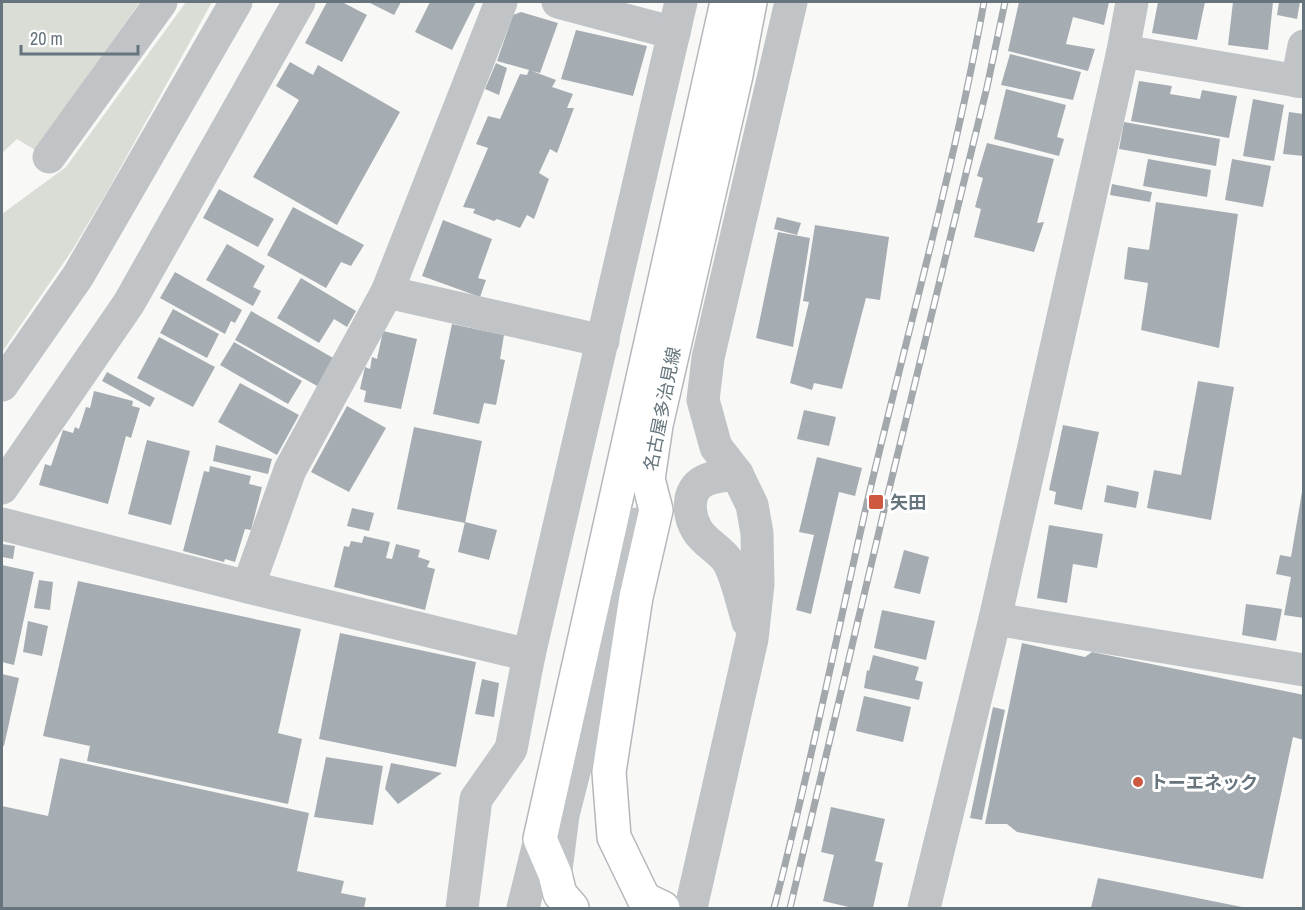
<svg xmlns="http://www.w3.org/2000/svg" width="1305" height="910" viewBox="0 0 1305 910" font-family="'Archivo Narrow','Noto Sans JP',sans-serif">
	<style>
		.green { fill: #d9ddd6 }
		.building { fill: #a6adb2 }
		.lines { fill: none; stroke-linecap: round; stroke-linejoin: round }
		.major-casing { stroke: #b4b8bb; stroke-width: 36 }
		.minor { stroke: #c0c4c7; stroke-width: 33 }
		.major { stroke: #fff; stroke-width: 33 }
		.rail-casing { stroke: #a2a8ac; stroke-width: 7 }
		.rail { stroke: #fff; stroke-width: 4.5; stroke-dasharray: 14; stroke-linecap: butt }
		.poi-dot { fill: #ce5941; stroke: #fff; stroke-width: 2 }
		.labels { text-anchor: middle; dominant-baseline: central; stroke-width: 6; stroke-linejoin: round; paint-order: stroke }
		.street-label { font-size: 18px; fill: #66757d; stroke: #fff }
		.poi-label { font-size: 18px; font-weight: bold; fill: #66757d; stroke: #fff; text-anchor: start }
	</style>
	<rect width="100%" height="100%" fill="#f8f8f6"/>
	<g class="green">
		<polygon points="2,2 140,2 35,150 17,139 2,153"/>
		<polygon points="186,2 212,2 108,190 71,252 2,352 2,214 66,167"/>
	</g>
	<g class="building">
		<polygon points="327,2 342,2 367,15 342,62 305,43"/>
		<polygon points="368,2 401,2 394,15"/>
		<polygon points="430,2 476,2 452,50 415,32"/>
		<polygon points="1019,2 1109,2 1104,25 1073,17 1066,44 1095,49 1088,71 1008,51"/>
		<polygon points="1158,2 1205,2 1197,40 1152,33"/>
		<polygon points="1233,2 1273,2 1268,50 1228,45"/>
		<polygon points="1279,2 1300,2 1297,19 1277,15"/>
		<polygon points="521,12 558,23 540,73 532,71 556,80 552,87 573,94 567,108 574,108 557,153 550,149 539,173 549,179 534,219 527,215 520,228 497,219 494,221 473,213 475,209 463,207 488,148 476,144 488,116 500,119 520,74 527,75 529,70 497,61 513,15"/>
		<polygon points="576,30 647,46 633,96 561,79"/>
		<polygon points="1010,54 1081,72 1073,100 1001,85"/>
		<polygon points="290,62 313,75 318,65 400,112 337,225 253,177 299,100 276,86"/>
		<polygon points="496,63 507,68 499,95 485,89"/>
		<polygon points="1139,81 1172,86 1170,94 1200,99 1202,90 1237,96 1229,138 1131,121"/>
		<polygon points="1006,89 1066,105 1057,137 1064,139 1059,156 994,139"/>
		<polygon points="1253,99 1284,105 1274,161 1243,156"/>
		<polygon points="1289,112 1304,114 1304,156 1283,154"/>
		<polygon points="1124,122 1220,139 1216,166 1119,149"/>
		<polygon points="987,143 1054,159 1037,223 1044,222 1034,252 974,237 981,209 975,207 983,178 977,176"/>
		<polygon points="1148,159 1211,170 1207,197 1143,186"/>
		<polygon points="1232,159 1271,166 1263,207 1225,200"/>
		<polygon points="1112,184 1152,192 1150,202 1110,195"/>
		<polygon points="219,189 274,219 258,247 203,218"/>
		<polygon points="1156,202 1238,214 1219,348 1141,330 1148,283 1124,279 1128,247 1149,250"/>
		<polygon points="293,207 364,245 351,266 341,262 326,288 267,255"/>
		<polygon points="777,217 801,223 797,235 774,229"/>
		<polygon points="443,220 492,239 478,278 486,280 480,297 422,276"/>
		<polygon points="815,225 889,237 880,300 866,298 842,389 814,383 812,390 790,383 809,302 803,301"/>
		<polygon points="778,232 810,238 793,347 756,338"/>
		<polygon points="227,244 265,266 253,287 261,291 253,306 206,280"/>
		<polygon points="175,272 242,310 235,323 231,321 225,334 160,298"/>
		<polygon points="301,278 356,311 347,327 334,319 319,343 277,318"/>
		<polygon points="173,309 219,334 207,358 160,333"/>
		<polygon points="251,311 335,359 319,387 235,340"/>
		<polygon points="452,324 504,335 500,359 505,360 496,405 484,403 479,424 433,414"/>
		<polygon points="383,331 417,339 401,409 364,402 366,391 360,389 365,367 370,369 372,357 377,359"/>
		<polygon points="159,337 215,367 193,407 137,378"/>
		<polygon points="234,342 302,381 288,404 220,365"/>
		<polygon points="107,372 155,398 150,407 102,381"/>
		<polygon points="1198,381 1234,387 1211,520 1147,508 1154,470 1181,475"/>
		<polygon points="240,383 299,415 277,455 218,422"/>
		<polygon points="94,391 133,401 132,406 140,408 131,438 126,436 108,504 39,485 45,464 51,466 63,430 73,433 75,427 79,429 86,407 90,408"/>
		<polygon points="347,406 386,428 349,492 311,472"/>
		<polygon points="804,410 836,417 829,446 797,439"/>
		<polygon points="1063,425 1099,432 1082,510 1054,504 1056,492 1049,490"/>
		<polygon points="414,427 482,441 465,523 397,509"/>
		<polygon points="147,440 190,451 171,525 128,514"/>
		<polygon points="216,445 272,459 268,474 213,461"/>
		<polygon points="817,457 862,468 855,496 839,492 811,614 796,610 814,535 799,532"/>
		<polygon points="210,466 251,476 249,484 262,487 251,530 245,529 235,562 225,559 224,562 183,551 204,471 209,472"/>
		<polygon points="1107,485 1139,492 1136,508 1104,502"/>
		<polygon points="1302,492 1304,492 1304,618 1284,615 1291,577 1276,574 1280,555 1291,557"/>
		<polygon points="352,508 374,513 369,531 347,526"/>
		<polygon points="465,522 497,530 489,560 458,552"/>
		<polygon points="1049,525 1103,534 1097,568 1073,564 1067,603 1037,598"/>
		<polygon points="364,536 390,542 386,558 392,559 396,544 420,550 418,557 430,561 427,567 435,569 425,610 334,587 344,546 349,547 351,541 362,543"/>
		<polygon points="2,544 15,546 13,559 2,557"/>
		<polygon points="904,550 929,557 920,594 894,588"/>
		<polygon points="2,565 34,572 14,665 2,662"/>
		<polygon points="39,580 53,582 50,610 34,608"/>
		<polygon points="78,581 301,629 278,733 302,739 288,804 87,761 90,746 43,736"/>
		<polygon points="1246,604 1282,609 1276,641 1242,635"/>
		<polygon points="882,610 935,621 926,660 874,648"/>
		<polygon points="28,621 48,626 42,656 23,652"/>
		<polygon points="340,633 476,662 456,767 319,739"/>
		<polygon points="1022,643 1085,657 1092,652 1304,695 1304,740 1293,737 1263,879 1017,832 1007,824 985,824"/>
		<polygon points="873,655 919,667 915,680 923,682 919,700 864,688 867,670 869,671"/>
		<polygon points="2,674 19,678 4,746 2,745"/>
		<polygon points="482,679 499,683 494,717 475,714"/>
		<polygon points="864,696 911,707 903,742 856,731"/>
		<polygon points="993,707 1005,710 982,820 970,818"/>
		<polygon points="326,757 383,766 373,825 314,817"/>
		<polygon points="60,758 309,813 297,871 344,881 341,893 366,898 364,908 2,908 2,806 48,816"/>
		<polygon points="391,763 442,773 398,804 385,789"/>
		<polygon points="831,807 885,819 875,861 883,863 873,908 853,908 823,901 834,855 821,852"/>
		<polygon points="1098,878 1242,907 1242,908 1091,908"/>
	</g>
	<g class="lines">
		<defs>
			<g id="major">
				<polyline points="572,908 560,894 555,874 540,839 727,2"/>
				<polyline points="663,908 644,899 614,837 609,772 636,597 656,510 648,479 656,425 736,75 750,2"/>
			</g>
		</defs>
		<use href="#major" class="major-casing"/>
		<g class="minor">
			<polyline points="558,2 674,33"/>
			<polyline points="1123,51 1304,82"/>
			<polyline points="1297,81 1304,46"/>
			<polyline points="49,157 161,2"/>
			<polyline points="387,292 603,341"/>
			<polyline points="2,385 78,276 236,2"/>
			<path d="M737,474C726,475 714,476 704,481C686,490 688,515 697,530C704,542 719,549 727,560C736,573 743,606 748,622"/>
			<polyline points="2,488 129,303 299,2"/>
			<polyline points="2,524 248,587 529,655"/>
			<polyline points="248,587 290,470 387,292 501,2"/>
			<polyline points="995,619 1304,670"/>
			<polyline points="554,886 563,815 637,524"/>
			<polyline points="462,908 476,799 511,749 529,655 681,2"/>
			<polyline points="523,908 540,839"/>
			<polyline points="691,908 752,639 758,584 757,533 752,505 737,474 716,447 703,400 708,358 791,2"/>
			<polyline points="924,908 995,619 1123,51 1132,2"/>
		</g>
		<use href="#major" class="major"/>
		<defs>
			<g id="rail">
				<path d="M774,908C809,774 836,638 867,503C906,336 954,170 984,2"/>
				<polyline points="790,908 886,502 987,87 1005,2"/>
			</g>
		</defs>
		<use href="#rail" class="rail-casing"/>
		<use href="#rail" class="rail"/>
	</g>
	<g class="poi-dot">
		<rect x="868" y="494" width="16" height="16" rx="3"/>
		<circle cx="1138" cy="782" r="6"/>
	</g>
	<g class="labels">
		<g class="street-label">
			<text transform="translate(662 409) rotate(-79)">名古屋多治見線</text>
		</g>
		<g class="poi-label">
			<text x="890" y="502">矢田</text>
			<text x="1150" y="782">トーエネック</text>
		</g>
	</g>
	<rect width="1305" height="910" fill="none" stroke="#66757d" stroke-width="6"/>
	<path d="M21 45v9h117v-9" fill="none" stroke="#66757d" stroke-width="3"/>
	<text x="30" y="45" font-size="18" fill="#66757d" stroke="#ffffff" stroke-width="4.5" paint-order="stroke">20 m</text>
</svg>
